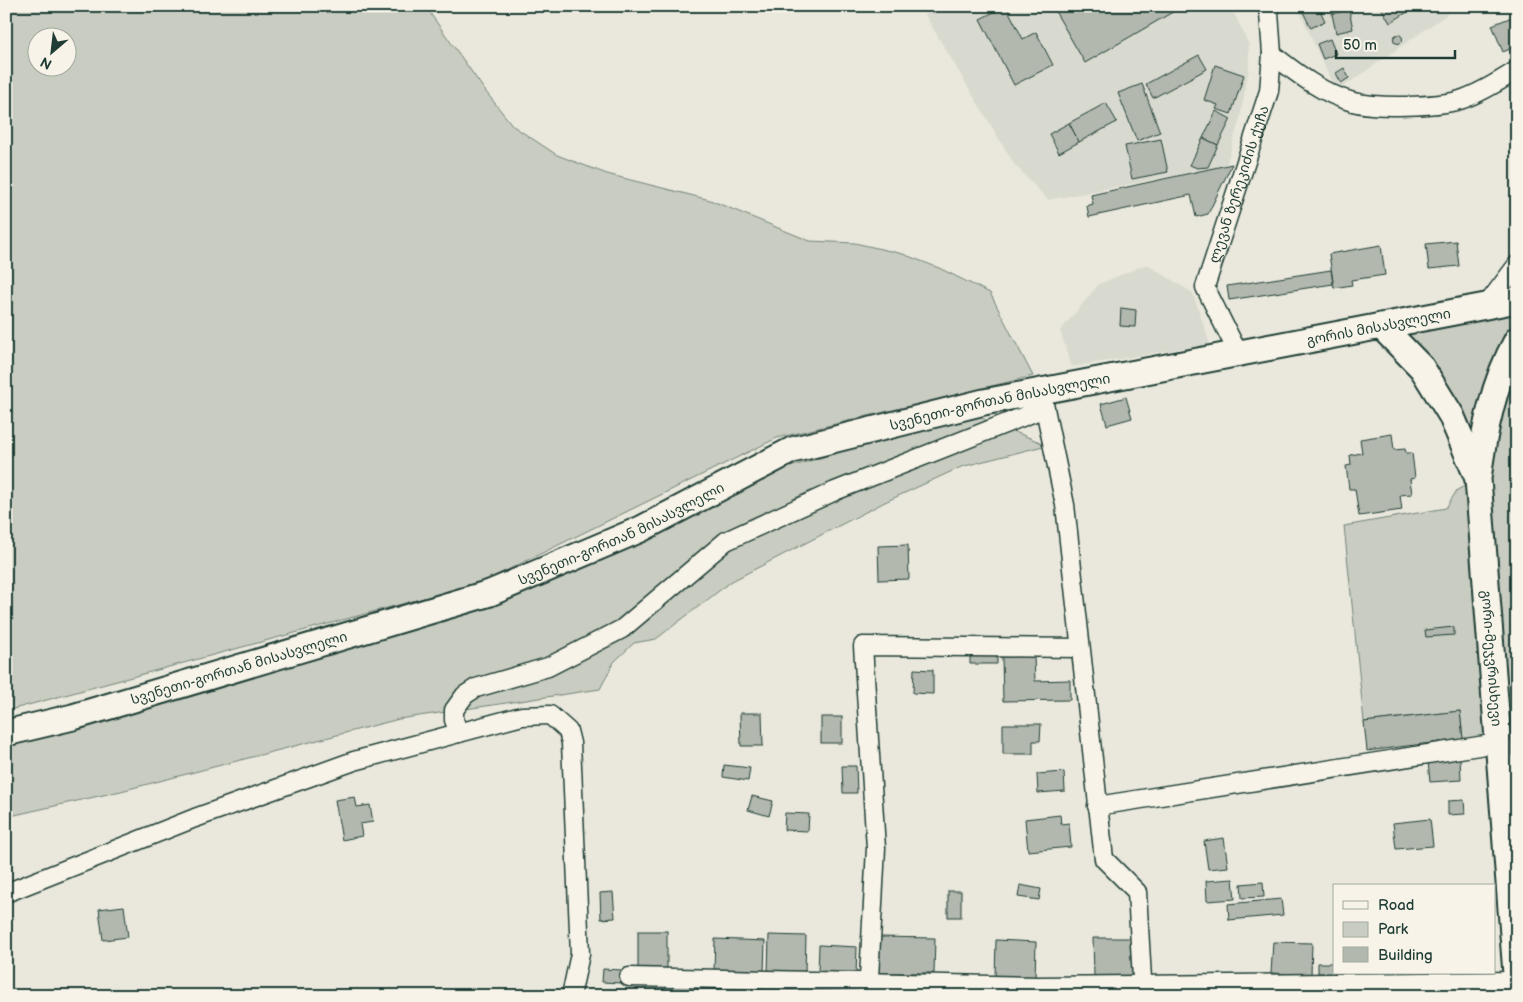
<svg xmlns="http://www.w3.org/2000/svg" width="1523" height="1002" viewBox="0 0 1523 1002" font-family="'Balsamiq Sans','Noto Sans Georgian',sans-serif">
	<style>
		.built { fill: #d9dacf }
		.green { fill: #c8ccc1; stroke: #74847a; fill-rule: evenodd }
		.building { fill: #b2b8ae; stroke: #1f3d34 }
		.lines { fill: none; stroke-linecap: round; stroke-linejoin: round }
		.minor-casing { stroke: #1f3d34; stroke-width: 21 }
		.secondary-casing { stroke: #1f3d34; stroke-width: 29 }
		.minor { stroke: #f7f3e8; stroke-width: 18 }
		.secondary { stroke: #f7f3e8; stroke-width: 25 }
		.labels { text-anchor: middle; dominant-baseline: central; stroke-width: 4; stroke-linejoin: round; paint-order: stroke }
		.street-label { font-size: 14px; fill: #1f3d34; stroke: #f7f3e8 }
	</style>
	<rect width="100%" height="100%" fill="#eae8dd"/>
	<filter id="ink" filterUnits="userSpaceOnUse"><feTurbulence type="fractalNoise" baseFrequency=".02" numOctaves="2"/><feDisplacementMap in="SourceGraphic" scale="10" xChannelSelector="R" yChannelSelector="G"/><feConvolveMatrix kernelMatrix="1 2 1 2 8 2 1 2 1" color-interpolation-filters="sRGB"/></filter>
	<g filter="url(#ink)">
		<g class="built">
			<polygon points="940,6 1231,6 1249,45 1249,68 1240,118 1226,166 1048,200 1014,164 925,15"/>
			<polygon points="1297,6 1459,6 1336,92"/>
			<polygon points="1147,264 1193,293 1210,344 1072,367 1060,331 1099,284"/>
		</g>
		<g class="green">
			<path d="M6,6H425L486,92L513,126L557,155L607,174L710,200L810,241L855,243L903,254L939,268L990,293L1033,376L777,438L483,582L6,711ZM38,38H68V68H38Z"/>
			<polygon points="1517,300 1517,871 1498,743 1468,748 1463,739 1460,711 1364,722 1344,526 1446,508 1457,490 1478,479 1381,326"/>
			<polygon points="969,413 1047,445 961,467 885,502 732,581 656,639 634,643 614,662 600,689 399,719 121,791 6,817 6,747 225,685 479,609 661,532 787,468"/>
		</g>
		<g class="building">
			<polygon points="1006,6 1023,39 1036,32 1053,65 1014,85 980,19"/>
			<polygon points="1052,6 1183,6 1085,63"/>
			<polygon points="1304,6 1318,6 1325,21 1311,28 1301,8"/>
			<polygon points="1380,6 1417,6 1390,23"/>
			<polygon points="1349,10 1353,29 1336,33 1332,14"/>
			<polygon points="1517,15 1517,46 1503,52 1492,25"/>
			<circle cx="1398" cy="39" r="4.5"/>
			<polygon points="1330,39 1336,54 1323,59 1317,44"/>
			<polygon points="1199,55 1207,69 1153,98 1146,84"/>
			<polygon points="1215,65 1244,75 1231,114 1216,109 1218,105 1204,100"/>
			<polygon points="1344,68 1349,78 1341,83 1336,73"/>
			<polygon points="1142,84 1160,132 1137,141 1118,93"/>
			<polygon points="1106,103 1117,122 1079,142 1069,123"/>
			<polygon points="1216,111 1231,119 1218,145 1203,138"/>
			<polygon points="1069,123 1079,142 1059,153 1049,134"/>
			<polygon points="1203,138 1218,145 1208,167 1197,168 1190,165"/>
			<polygon points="1161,139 1168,172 1132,179 1125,146"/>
			<polygon points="1232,164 1208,214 1196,217 1191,195 1089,217 1087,206 1093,204 1091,195"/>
			<polygon points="1456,241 1459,266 1429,269 1426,244"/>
			<polygon points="1381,245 1385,275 1351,280 1352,285 1334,288 1329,254"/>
			<polygon points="1331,270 1333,284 1229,300 1227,286"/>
			<polygon points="1121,308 1136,310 1135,327 1120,326"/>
			<polygon points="1126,397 1132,418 1107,425 1101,404"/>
			<polygon points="1392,434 1394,450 1405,449 1406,453 1412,453 1415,478 1410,479 1412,494 1400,495 1402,510 1359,516 1355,489 1349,489 1346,466 1351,465 1350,455 1362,453 1360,439"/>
			<polygon points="908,545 909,579 879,580 878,546"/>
			<polygon points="1454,627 1454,635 1426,637 1425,630"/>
			<polygon points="1002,652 1002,657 997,657 997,664 970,664 970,653"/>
			<polygon points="1034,656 1035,681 1070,680 1070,700 1003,701 1002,657"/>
			<polygon points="914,669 933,670 933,694 913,693"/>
			<polygon points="1460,711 1463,739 1367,751 1364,722"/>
			<polygon points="740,713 762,713 763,746 741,746"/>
			<rect x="821" y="717" width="21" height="26"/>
			<polygon points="1003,724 1041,724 1040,741 1033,741 1033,754 1003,754"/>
			<polygon points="1460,758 1461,780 1430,782 1428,761"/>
			<polygon points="724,765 750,768 748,781 723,777"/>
			<polygon points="842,766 856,766 857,793 843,793"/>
			<polygon points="1064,772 1065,791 1038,793 1037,774"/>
			<polygon points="752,796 773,801 769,816 748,810"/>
			<polygon points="355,797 357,807 370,805 373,822 360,824 362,836 342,840 335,800"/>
			<polygon points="1464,800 1465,814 1448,815 1448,801"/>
			<polygon points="785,813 809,814 808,831 784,830"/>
			<polygon points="1060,815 1061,824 1069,823 1071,847 1028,851 1025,819"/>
			<polygon points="1430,819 1433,846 1396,849 1393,823"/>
			<polygon points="1224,838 1228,867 1208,869 1204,841"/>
			<polygon points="1233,879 1235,899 1207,901 1206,881"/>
			<polygon points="1263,882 1264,897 1242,898 1241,884"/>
			<polygon points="1020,885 1041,889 1039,900 1018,897"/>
			<rect x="948" y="891" width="13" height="26"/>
			<polygon points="613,892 615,918 601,919 600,893"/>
			<polygon points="1281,899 1283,915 1229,920 1228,904"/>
			<polygon points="124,906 128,937 103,940 99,909"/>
			<rect x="638" y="931" width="29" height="38"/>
			<polygon points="769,935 806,936 805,973 768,972"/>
			<polygon points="879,937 935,938 934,973 878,973"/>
			<polygon points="1093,938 1134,938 1134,976 1094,976"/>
			<polygon points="715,939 765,941 764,973 714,971"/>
			<polygon points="996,940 1036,942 1035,978 995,977"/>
			<polygon points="1273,942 1312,943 1311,975 1271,973"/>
			<polygon points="819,945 857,947 856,975 818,973"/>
			<polygon points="1318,963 1334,963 1334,973 1345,974 1318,973"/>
			<polygon points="603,969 622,970 621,983 602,982"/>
			<polygon points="679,990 700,992 700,996 679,996"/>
			<polygon points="700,992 728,995 728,996 700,996"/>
			<polygon points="827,992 858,994 857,996 827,996"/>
		</g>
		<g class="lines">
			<defs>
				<g id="minor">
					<path d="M1272,54C1296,73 1323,94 1353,102C1377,108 1437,107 1460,100C1479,94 1500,81 1517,70"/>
					<polyline points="1486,306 1517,265"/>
					<path id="s1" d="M1238,353L1205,287L1269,91L1272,54L1269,13L1266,6"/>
					<polyline points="1043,399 1065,505 1104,859 1137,892 1143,996"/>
					<polyline points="459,733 454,720 454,710 465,695 476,688 548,667 622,629 726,541 835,491 1045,408"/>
					<polyline points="1097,806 1498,743"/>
					<polyline points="6,893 195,818 354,761 522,716 550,715 568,731 571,743 580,954 571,996"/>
					<polyline points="629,977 1038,986 1516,981"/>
					<polyline points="868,996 876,848 863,646 1080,648"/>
				</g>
				<g id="secondary">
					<polyline points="1381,326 1422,368 1451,415 1477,476"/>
					<path id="s2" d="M1517,340C1493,383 1484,431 1478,479L1517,987"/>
					<path id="s3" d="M6,733L73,717L490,593L641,529L792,450L984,402L1517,300"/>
				</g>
			</defs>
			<use href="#minor" class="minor-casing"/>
			<use href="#secondary" class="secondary-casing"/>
			<use href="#minor" class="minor"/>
			<use href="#secondary" class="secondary"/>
		</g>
	</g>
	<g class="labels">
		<g class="street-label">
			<text stroke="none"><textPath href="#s1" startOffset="182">ლევან ზერეკიძის ქუჩა</textPath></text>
			<text stroke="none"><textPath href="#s3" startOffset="1438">გორის მისასვლელი</textPath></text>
			<text stroke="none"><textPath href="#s3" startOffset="1052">სვენეთი-გორთან მისასვლელი</textPath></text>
			<text stroke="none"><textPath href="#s3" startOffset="648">სვენეთი-გორთან მისასვლელი</textPath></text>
			<text stroke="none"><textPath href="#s2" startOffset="325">გორი-მეჯვრისხევი</textPath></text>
			<text stroke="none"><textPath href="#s3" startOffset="242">სვენეთი-გორთან მისასვლელი</textPath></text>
		</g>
	</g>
	<rect width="1523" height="1002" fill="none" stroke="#f7f3e8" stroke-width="25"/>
	<rect x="12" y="12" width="1498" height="977" fill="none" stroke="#1f3d34" stroke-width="2" filter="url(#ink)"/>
	<rect x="1333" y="884" width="162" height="90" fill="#f7f3e8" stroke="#a1aaa0"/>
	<rect x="1343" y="901" width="25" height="8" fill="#f7f3e8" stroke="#a1aaa0"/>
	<text x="1378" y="910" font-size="15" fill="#1f3d34">Road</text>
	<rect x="1343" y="922" width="25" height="15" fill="#c8ccc1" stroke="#a1aaa0"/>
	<text x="1378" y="934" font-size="15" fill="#1f3d34">Park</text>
	<rect x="1343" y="947" width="25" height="15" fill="#b2b8ae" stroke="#a1aaa0"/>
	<text x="1378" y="960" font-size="15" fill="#1f3d34">Building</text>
	<g transform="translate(52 52) rotate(208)"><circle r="24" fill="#f7f3e8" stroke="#a1aaa0"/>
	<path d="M0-4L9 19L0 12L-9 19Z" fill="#1f3d34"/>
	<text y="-8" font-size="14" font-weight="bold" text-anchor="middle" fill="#1f3d34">N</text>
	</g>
	<path d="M1336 50v8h119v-8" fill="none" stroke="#1f3d34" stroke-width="2.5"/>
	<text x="1343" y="50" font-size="15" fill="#1f3d34" stroke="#f7f3e8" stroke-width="4" paint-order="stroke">50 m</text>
</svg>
